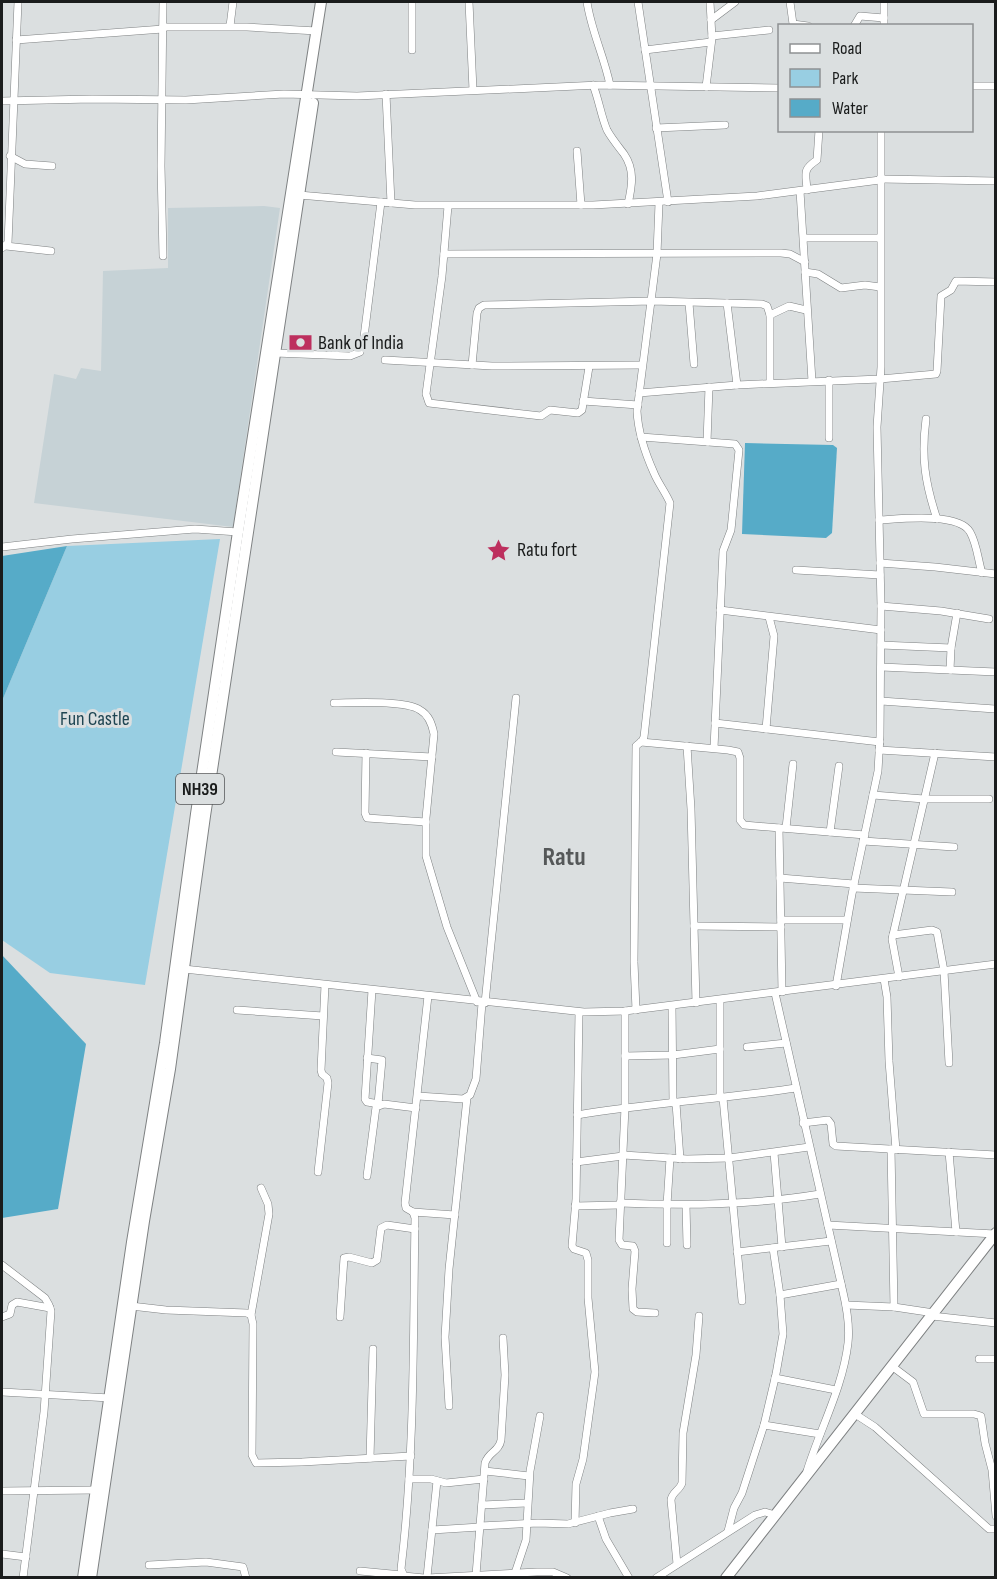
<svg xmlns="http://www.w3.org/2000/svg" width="997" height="1579" viewBox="0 0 997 1579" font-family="'Sofia Sans Condensed',sans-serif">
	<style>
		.built { fill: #c6d2d6 }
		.green { fill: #98cee2 }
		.water { fill: #56abc8 }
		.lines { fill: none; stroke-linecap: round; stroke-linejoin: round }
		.minor-casing { stroke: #7e8182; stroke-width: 8 }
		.primary-casing { stroke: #7e8182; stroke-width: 12 }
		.trunk-casing { stroke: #7e8182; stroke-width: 12 }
		.minor { stroke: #fff; stroke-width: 7 }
		.primary { stroke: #fff; stroke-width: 10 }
		.trunk { stroke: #fff; stroke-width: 10 }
		.labels { text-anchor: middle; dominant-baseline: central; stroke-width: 6; stroke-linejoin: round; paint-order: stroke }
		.shield { fill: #dbdfe0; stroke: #545657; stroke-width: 1.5 }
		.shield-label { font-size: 18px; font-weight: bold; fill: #1a1c1c }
		.poi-label { font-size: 20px; fill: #1a1c1c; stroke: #dbdfe0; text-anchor: start }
		.park-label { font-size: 20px; fill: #1f4552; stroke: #dbdfe0 }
		.district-label { font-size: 26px; font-weight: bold; fill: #555859; stroke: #dbdfe0 }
	</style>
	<rect width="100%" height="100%" fill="#dbdfe0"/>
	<polygon class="built" points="264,206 280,208 233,527 34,503 54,374 76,379 81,368 101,371 103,271 168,268 168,208"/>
	<polygon class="green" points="220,539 145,985 50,973 2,940 2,701 67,546"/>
	<g class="water">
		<polygon points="745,443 833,445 837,448 832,533 826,538 742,534"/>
		<polygon points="67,546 2,701 2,556"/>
		<polygon points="2,955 86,1044 58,1209 2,1218"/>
	</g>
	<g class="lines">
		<defs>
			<g id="minor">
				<polyline points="469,2 473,90"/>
				<path d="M587,2C591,30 604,56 610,85"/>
				<polyline points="638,2 668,202"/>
				<polyline points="790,2 793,24 808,26"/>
				<polyline points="884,2 884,26"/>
				<polyline points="711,20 735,2"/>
				<polyline points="230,26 233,2"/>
				<polyline points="854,26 860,16 884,18"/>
				<polyline points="163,27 247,27 317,31"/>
				<polyline points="712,36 769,30"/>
				<polyline points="16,40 163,29"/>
				<polyline points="412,50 412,2"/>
				<polyline points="645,50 711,42"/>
				<path d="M593,85C599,100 601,116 607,130C612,139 618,146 624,154C635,170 632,186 628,204"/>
				<polyline points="972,86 996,86"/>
				<polyline points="706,87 712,38 710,2"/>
				<polyline points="386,94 391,203"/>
				<polyline points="2,101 92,99 186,100 284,94 357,96 599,85 780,88"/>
				<polyline points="656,128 725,125"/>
				<polyline points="577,151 581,205"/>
				<polyline points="10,156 25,164 52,166"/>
				<polyline points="880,179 996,181"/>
				<path d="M807,190C806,173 802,170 817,160L819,130"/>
				<polyline points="800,191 812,381"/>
				<polyline points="299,195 415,205 593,205 757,196 880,180"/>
				<polyline points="448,206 442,276 426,394 429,403 541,416 550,410 578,413 582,410 589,367"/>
				<polyline points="804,238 880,238"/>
				<polyline points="6,246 51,251"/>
				<polyline points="2,248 8,243 18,2"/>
				<polyline points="444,254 781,253 790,254 805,262"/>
				<polyline points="163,256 161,166 163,2"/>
				<polyline points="805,272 818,274 841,288 865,285 880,287"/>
				<polyline points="689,303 694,364"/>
				<polyline points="727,303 737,385"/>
				<polyline points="770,315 789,306 806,310"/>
				<polyline points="275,353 350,356 360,352 364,337 381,202"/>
				<polyline points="385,360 492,366 642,365"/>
				<polyline points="472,365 477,313 479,308 484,305 652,301 762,304 767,306 770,315 770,383"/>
				<polyline points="829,380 829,438"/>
				<polyline points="639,393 737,385 880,379 936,374 937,371 941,296 951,290 956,281 996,282"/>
				<polyline points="583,401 638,405"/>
				<path d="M926,419C921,457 925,483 937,519"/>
				<polyline points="641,437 735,444 739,450 731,530 723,551 714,748"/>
				<polyline points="707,442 709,387"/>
				<path d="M879,520C899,519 959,512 970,532C977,544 978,560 982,573"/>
				<polyline points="2,547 72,539 195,529 238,532"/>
				<polyline points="880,563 935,567 996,574"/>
				<polyline points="796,570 880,575"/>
				<polyline points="881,606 941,611 989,619"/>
				<polyline points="720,610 881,630"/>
				<polyline points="881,645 951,648"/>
				<polyline points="881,667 996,672"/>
				<polyline points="950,670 951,648 957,613"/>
				<polyline points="881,701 995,709"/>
				<path d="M334,703C354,703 404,700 420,710C429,715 432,724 434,734L426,818V856L447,927L477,1002"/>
				<polyline points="715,723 880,742"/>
				<polyline points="766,729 774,636 769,617"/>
				<polyline points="641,742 728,750 738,752 740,758 740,820 744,825 865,835"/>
				<polyline points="687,746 691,809 696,1003"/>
				<polyline points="879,750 996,757"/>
				<polyline points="336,752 432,757"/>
				<polyline points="366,753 365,813 367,818 426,822"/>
				<polyline points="873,795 924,799 989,799"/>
				<polyline points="779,828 782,992"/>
				<polyline points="786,828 793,764"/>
				<polyline points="830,832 839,766"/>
				<polyline points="863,841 954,847"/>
				<polyline points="780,878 854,884"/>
				<polyline points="853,888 952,892"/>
				<polyline points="781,920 847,920"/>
				<polyline points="694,926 781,927"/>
				<polyline points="893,935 932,930 937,932 944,971 949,1063"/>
				<polyline points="184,969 584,1012 625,1011 996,964"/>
				<polyline points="899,977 892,939 935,753"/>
				<polyline points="884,979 887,997 889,1061 896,1150"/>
				<polyline points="836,986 852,894 878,771 880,736 881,606 877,427 881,367 881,130"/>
				<polyline points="372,990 365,1099 367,1102 380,1104"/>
				<path d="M775,993L843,1292C847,1309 850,1326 848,1343C843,1387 820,1429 807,1471"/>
				<polyline points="720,1000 720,1098"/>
				<polyline points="485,1003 516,698"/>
				<polyline points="672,1006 673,1103"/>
				<polyline points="237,1010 323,1016"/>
				<path d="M636,1010L634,962L636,746L642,741L644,737L670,503C666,493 658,483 654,473C645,453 638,432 637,411L657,254L659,203"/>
				<polyline points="625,1011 625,1107 619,1240 622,1245 633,1246 635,1251 632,1289 633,1309 637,1312 655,1313"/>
				<polyline points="747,1047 786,1043"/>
				<polyline points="625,1056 673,1055 720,1049"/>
				<polyline points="367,1058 382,1060 378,1104"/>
				<polyline points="418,1096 463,1099 470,1095 476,1079 482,1003"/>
				<polyline points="723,1098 742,1301"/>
				<polyline points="676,1103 680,1159"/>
				<path d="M577,1115C650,1103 723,1099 796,1088"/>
				<polyline points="803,1123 828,1120 831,1124 833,1144 836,1146 996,1155"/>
				<polyline points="891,1149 894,1307"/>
				<polyline points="949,1152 956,1232"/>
				<polyline points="774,1153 782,1247"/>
				<polyline points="623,1155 687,1159 729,1158 809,1147"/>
				<polyline points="576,1162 623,1156"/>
				<polyline points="318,1172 328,1083 327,1078 322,1074 321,1070 325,985"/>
				<polyline points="367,1176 376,1107 384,1104 416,1108"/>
				<path d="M620,1203C687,1206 753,1205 820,1194"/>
				<polyline points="686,1205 687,1245"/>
				<polyline points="575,1206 620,1205"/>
				<polyline points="413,1212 455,1215"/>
				<polyline points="828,1225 995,1234"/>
				<polyline points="667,1243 667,1205 670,1158"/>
				<polyline points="773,1248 780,1295"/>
				<polyline points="737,1252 831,1241"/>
				<polyline points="2,1265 45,1298 49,1305 51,1311 44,1412 23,1578"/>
				<polyline points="846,1305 894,1307 934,1313"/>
				<polyline points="131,1306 166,1310 247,1313 251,1315 253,1324 252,1455 256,1463 302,1462 411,1456"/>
				<polyline points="251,1315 269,1214 268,1204 261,1188"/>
				<polyline points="932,1316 996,1323"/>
				<polyline points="2,1317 10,1314 12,1305 17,1302 50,1308"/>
				<polyline points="340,1317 344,1258 349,1257 372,1263 377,1260 381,1228 387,1225 415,1229"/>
				<polyline points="979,1359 996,1359"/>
				<polyline points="893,1367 913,1382 924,1414 974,1414 981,1416 985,1443 992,1470 996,1516"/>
				<polyline points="775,1378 836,1390"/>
				<polyline points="2,1392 110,1398"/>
				<polyline points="449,1406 445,1337 449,1269 467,1098"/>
				<polyline points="855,1414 875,1427 989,1529 996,1529"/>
				<polyline points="764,1425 820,1434"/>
				<polyline points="370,1458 373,1349"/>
				<polyline points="485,1471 529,1476"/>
				<polyline points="409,1479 431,1479 446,1483 484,1479"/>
				<polyline points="2,1491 96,1490"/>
				<polyline points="482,1505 527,1503"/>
				<polyline points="598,1516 606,1539 629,1578"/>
				<polyline points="575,1523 576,1484 583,1459 595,1372 588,1298 588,1260 586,1253 574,1249 572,1246 576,1199 579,1012"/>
				<polyline points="480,1526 538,1523 568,1524 610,1513 633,1509"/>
				<polyline points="432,1530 480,1527"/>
				<polyline points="728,1531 734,1508 742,1493 764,1425 776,1374 783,1334 780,1295 841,1284"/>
				<polyline points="2,1554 26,1557"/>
				<path d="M677,1564L671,1500C672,1492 680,1490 682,1483L683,1433L696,1355L699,1316"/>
				<polyline points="149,1565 206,1562 243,1567 246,1578"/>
				<polyline points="360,1571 402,1575"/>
				<polyline points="515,1573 526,1540 530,1471 540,1416"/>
				<path d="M476,1575L485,1463C489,1451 499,1452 501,1440L505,1375L503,1338"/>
				<polyline points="427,1577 437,1481"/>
				<path d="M424,1578L404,1576L401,1569C415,1452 413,1335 415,1218L413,1212L406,1208L405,1203L428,996"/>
				<polyline points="427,1578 537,1572 553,1572 567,1578"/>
				<polyline points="656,1578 755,1515 765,1512 775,1515"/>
			</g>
			<polyline id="primary" points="726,1578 996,1233"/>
			<g id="trunk">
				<polyline points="83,1578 132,1242 165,1043 196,814 238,532 321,2"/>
				<polyline points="91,1578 144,1221 170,1069 205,816 313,103"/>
			</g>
		</defs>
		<use href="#minor" class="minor-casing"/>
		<use href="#primary" class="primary-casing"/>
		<use href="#trunk" class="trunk-casing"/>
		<use href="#minor" class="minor"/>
		<use href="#primary" class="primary"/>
		<use href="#trunk" class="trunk"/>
	</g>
	<defs>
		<symbol id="bank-bare" viewBox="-9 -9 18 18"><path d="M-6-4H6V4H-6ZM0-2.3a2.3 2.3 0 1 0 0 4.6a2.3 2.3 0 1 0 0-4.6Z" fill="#bd2f5e" stroke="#dbdfe0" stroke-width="2.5" paint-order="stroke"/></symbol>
		<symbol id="sight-bare" viewBox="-9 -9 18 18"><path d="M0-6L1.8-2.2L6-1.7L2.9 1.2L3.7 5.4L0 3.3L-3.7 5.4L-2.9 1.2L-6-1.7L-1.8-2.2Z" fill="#bd2f5e" stroke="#dbdfe0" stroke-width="2.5" paint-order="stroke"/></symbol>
	</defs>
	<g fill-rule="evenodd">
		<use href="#bank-bare" x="284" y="326" width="33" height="33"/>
		<use href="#sight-bare" x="482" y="534" width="33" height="33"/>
	</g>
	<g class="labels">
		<rect class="shield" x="176" y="774" width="48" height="30" rx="4.5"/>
		<g class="shield-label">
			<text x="200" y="789">NH39</text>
		</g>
		<g class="poi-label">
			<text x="318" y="343">Bank of India</text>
			<text x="517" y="550">Ratu fort</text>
		</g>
		<g class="park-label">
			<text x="95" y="719">Fun Castle</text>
		</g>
		<g class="district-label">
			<text x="564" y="857">Ratu</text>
		</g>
	</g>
	<rect width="997" height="1579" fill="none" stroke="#1a1c1c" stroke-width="6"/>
	<rect x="778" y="24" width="195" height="108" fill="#dbdfe0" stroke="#8e9192" stroke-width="1.5"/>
	<rect x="790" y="44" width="30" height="9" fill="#ffffff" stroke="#8e9192" stroke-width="1.5"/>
	<text x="832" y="54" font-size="18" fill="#1a1c1c">Road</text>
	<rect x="790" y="69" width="30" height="18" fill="#98cee2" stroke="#8e9192" stroke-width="1.5"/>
	<text x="832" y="84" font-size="18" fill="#1a1c1c">Park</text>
	<rect x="790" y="99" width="30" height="18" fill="#56abc8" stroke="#8e9192" stroke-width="1.5"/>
	<text x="832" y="114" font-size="18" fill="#1a1c1c">Water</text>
</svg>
